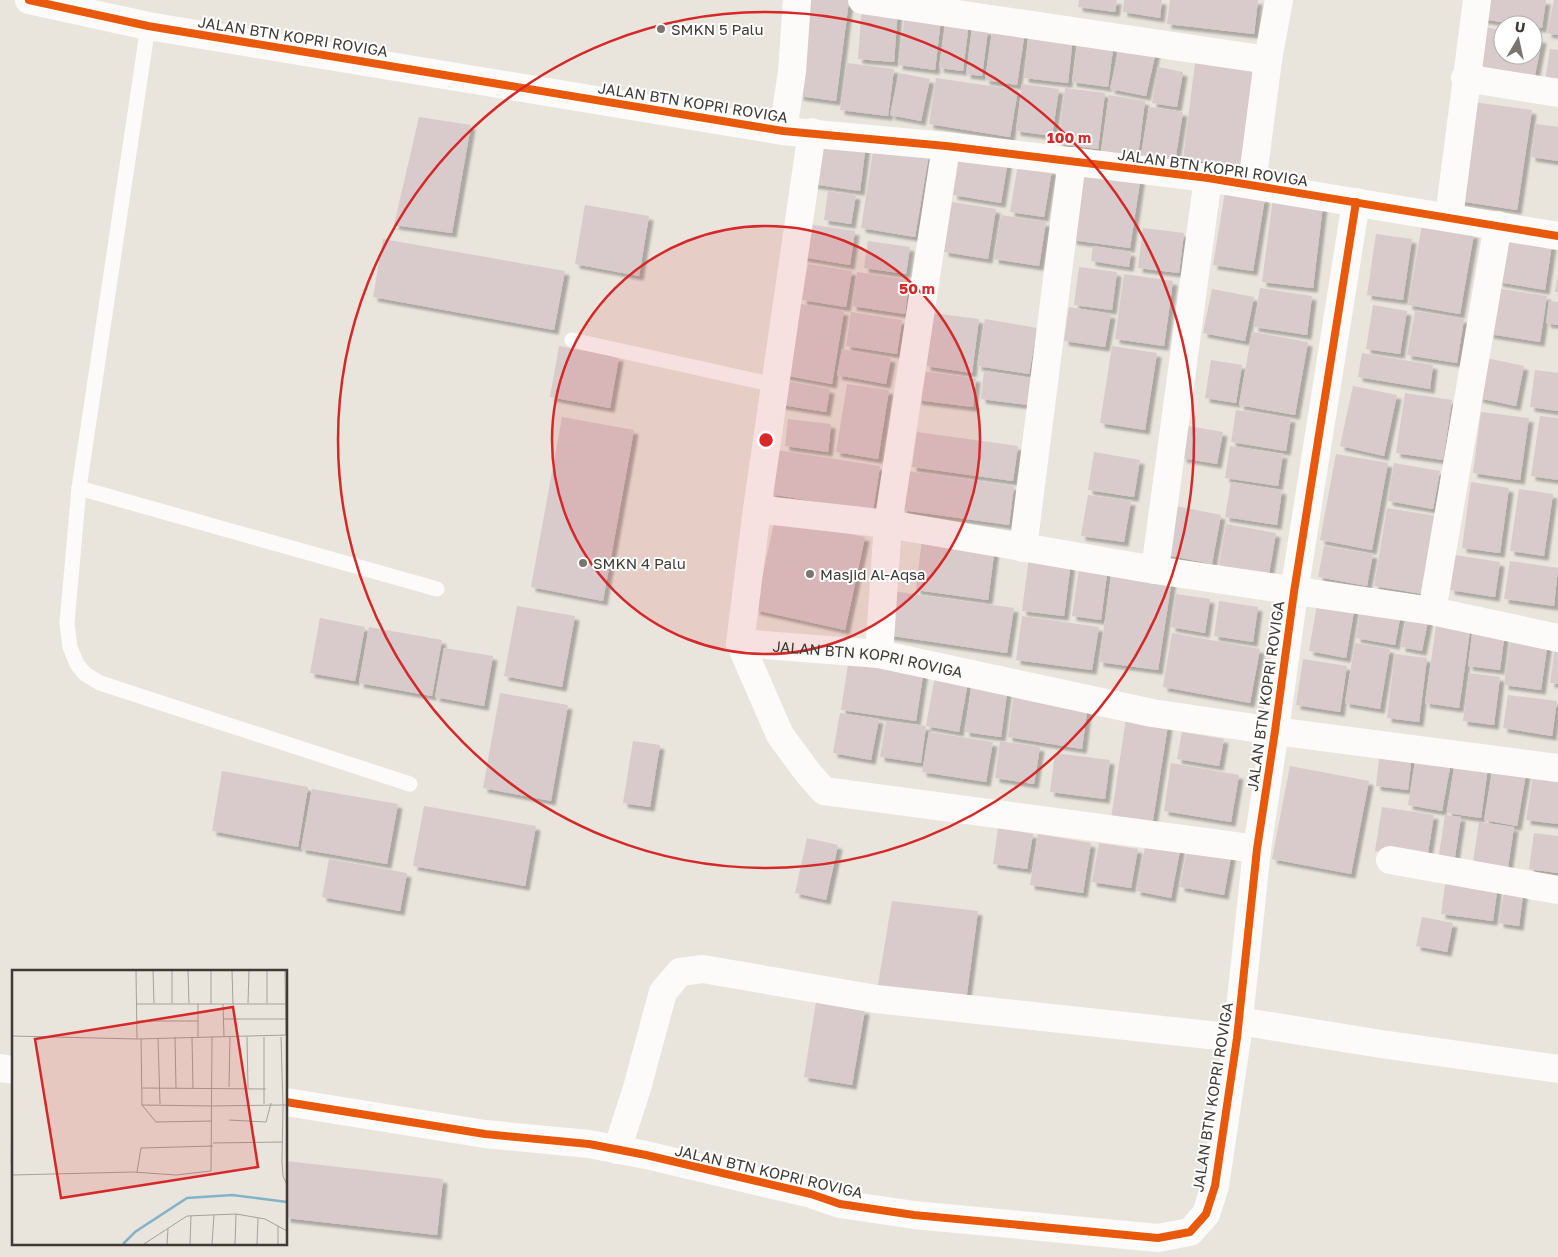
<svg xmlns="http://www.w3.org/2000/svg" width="1558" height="1257" viewBox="0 0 1558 1257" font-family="'Golos Text',sans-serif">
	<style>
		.building { fill: #d9cacb; filter: url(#shadow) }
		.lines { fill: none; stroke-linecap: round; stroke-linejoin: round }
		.service { stroke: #fcfbfa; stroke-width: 15 }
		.minor { stroke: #fcfbfa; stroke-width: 28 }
		.cycleway-casing { stroke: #fff; stroke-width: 11 }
		.cycleway { stroke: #e8590c; stroke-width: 8 }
		.ring { fill: none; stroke: #d62828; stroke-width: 2.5 }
		.poi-dot { fill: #7a766f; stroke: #fff; stroke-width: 2 }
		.labels { text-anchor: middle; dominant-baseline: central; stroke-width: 4; stroke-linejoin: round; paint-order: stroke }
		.poi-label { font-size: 15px; fill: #3e3b35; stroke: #fff; text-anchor: start }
		.street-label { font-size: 15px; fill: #3e3b35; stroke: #fff }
		.inset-river { fill: none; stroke: #83b3c8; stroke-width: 2.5 }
		.inset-road { fill: none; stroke: #a5a099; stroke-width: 1 }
		.view { fill: #d62828; fill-opacity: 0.15; stroke: #d62828; stroke-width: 2.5 }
		.inset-edge { fill: none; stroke: #3e3b35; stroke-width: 2.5 }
		.centre { fill: #d62828; stroke: #fff; stroke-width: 2.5 }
		.ring-label { font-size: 15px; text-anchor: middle; font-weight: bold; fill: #d62828; stroke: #fff; stroke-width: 4; stroke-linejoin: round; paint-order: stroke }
	</style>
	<defs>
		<filter id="shadow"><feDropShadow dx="4.5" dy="4.5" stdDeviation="1" flood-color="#0004"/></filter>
	</defs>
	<rect width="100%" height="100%" fill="#e9e4dc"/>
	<g class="building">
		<polygon points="811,0 849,0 836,101 799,96"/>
		<polygon points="1079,0 1117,0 1115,12 1078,7"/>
		<polygon points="1124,0 1162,0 1160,18 1123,12"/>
		<polygon points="1170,0 1258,0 1254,34 1167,24"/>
		<polygon points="1485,0 1546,0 1542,28 1533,27 1533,25 1520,25 1482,19"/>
		<polygon points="1554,0 1558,0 1558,35 1547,33"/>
		<polygon points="862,5 898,8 894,62 858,59"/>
		<polygon points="905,15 941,19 935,70 898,65"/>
		<polygon points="946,19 969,22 963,71 939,68"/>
		<polygon points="993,26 1025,31 1017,85 985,80"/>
		<polygon points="1485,27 1503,31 1503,55 1533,55 1533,37 1542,39 1534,80 1477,68"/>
		<polygon points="972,29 988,30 982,76 966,74"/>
		<polygon points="1029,31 1073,37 1068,83 1024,78"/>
		<polygon points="1078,36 1114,41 1108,87 1072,82"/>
		<polygon points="1120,44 1156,51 1146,96 1110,89"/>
		<polygon points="1550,49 1558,50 1558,90 1544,88"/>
		<polygon points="1196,55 1255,62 1242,167 1183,159"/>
		<polygon points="847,63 894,69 888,116 840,110"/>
		<polygon points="1158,67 1183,72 1177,107 1152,103"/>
		<polygon points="899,73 930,79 921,121 890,115"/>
		<polygon points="936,78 1018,90 1010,137 929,124"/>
		<polygon points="1022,84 1059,89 1052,136 1016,131"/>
		<polygon points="1065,88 1105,93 1098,149 1058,144"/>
		<polygon points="1109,95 1145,101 1138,156 1101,151"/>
		<polygon points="1473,102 1532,110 1517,210 1459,201"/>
		<polygon points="1149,107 1183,112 1175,161 1141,155"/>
		<polygon points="419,117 471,125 452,233 394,225"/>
		<polygon points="1536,124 1558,127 1558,161 1531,157"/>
		<polygon points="819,137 866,144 860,191 812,184"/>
		<polygon points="874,145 929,154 915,237 861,228"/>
		<polygon points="960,152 1008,160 1001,203 953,195"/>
		<polygon points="1018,164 1052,170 1044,217 1010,212"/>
		<polygon points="1083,167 1141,175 1130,248 1072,240"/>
		<polygon points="828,191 856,195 851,224 824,220"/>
		<polygon points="1225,192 1265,198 1253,271 1213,265"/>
		<polygon points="1273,198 1323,205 1313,288 1262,282"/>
		<polygon points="952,202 996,209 988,259 944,252"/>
		<polygon points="585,205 649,216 639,276 575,264"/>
		<polygon points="1001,215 1046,222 1039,266 994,259"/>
		<polygon points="807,224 855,231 850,265 802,257"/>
		<polygon points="1422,225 1474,234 1460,314 1408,305"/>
		<polygon points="1143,228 1184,233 1179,273 1138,268"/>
		<polygon points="1376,234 1412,239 1403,300 1367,295"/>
		<polygon points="1505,237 1552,244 1545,290 1498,282"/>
		<polygon points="383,239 565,271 554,330 373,297"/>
		<polygon points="868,241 910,247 906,274 864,268"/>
		<polygon points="1093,246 1131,252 1129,267 1091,261"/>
		<polygon points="808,264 852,271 846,307 802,300"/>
		<polygon points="1079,267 1117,272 1112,310 1074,305"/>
		<polygon points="857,272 909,280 905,314 852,306"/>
		<polygon points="1124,274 1173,281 1164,346 1115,339"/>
		<polygon points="1557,279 1558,279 1558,292 1555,292"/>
		<polygon points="1260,288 1312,296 1307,335 1254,327"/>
		<polygon points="1496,288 1547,296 1540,342 1489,334"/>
		<polygon points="1212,289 1254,297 1245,341 1203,333"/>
		<polygon points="1549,301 1558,302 1558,325 1546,323"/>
		<polygon points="795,303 844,311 832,384 783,375"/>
		<polygon points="1373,305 1407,311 1400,354 1366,349"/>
		<polygon points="1069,307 1111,314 1105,347 1064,341"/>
		<polygon points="1415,311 1464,319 1457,363 1407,355"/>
		<polygon points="851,312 902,320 897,354 846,346"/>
		<polygon points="932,313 979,319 972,373 926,366"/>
		<polygon points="985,319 1037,328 1029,374 977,366"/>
		<polygon points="1252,332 1308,342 1295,415 1239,405"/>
		<polygon points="559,346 619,357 610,408 550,397"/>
		<polygon points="1112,346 1157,353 1145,430 1100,423"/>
		<polygon points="842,349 891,358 886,384 837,375"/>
		<polygon points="1362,353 1433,365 1430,389 1358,377"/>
		<polygon points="1486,358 1524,366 1516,406 1478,398"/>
		<polygon points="1211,360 1242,365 1236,403 1205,398"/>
		<polygon points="1535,370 1558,373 1558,411 1530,407"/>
		<polygon points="921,371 976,378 973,407 917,400"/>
		<polygon points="984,371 1032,378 1028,405 981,399"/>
		<polygon points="781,380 830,389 826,412 776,404"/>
		<polygon points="847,384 889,390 878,459 836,452"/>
		<polygon points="1353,386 1397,395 1384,456 1340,446"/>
		<polygon points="1405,393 1452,400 1443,460 1396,453"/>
		<polygon points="1236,410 1291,418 1286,451 1231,442"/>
		<polygon points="1481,412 1529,418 1520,480 1473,473"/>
		<polygon points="1540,416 1558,418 1558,480 1531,476"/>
		<polygon points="562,417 634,430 603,601 531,587"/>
		<polygon points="788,419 831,424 828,452 785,446"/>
		<polygon points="1188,426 1223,432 1217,464 1182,458"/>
		<polygon points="917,432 1018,446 1013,481 912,467"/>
		<polygon points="1230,446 1283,454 1278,486 1225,478"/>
		<polygon points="777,450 880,466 873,511 770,494"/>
		<polygon points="1094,452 1140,460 1134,497 1088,490"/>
		<polygon points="1336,454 1388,463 1372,550 1320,540"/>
		<polygon points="1394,463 1440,471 1433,509 1388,501"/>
		<polygon points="908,471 1014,486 1009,525 902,510"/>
		<polygon points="1231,482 1282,490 1277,525 1225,517"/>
		<polygon points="1471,482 1509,488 1500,553 1462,548"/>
		<polygon points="1519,489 1553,494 1544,556 1510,551"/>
		<polygon points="1088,495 1131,501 1124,542 1081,536"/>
		<polygon points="1171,505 1221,515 1212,564 1161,554"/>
		<polygon points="1387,508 1436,516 1423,594 1374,586"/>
		<polygon points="775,518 865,537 845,630 755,610"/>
		<polygon points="1226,524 1276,533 1269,574 1219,565"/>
		<polygon points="922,538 995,547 988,600 916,590"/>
		<polygon points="1324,546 1373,554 1367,586 1318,577"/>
		<polygon points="1455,555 1500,562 1495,597 1450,590"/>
		<polygon points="1029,557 1071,562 1064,616 1022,611"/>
		<polygon points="1510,561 1558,568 1554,606 1504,599"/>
		<polygon points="1080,562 1108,566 1101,620 1072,616"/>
		<polygon points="1112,570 1172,579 1158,670 1099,662"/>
		<polygon points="892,591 1014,608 1007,653 886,635"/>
		<polygon points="1176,594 1210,599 1205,633 1171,627"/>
		<polygon points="1318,599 1355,605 1346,658 1309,651"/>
		<polygon points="1219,601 1258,607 1253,642 1214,636"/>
		<polygon points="1361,605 1401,613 1395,645 1356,638"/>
		<polygon points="517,606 575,616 562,687 504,676"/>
		<polygon points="1407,612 1429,616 1422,651 1401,647"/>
		<polygon points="1022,616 1099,627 1092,670 1016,660"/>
		<polygon points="320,618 365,627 355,681 310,673"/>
		<polygon points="1437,619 1471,624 1459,708 1425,703"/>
		<polygon points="369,627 442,640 432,696 359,683"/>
		<polygon points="1473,627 1505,631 1500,670 1468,666"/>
		<polygon points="1172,633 1260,649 1250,703 1163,687"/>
		<polygon points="1511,635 1548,641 1541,690 1504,685"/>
		<polygon points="1355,643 1390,649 1380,709 1345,703"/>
		<polygon points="1555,646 1558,647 1558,684 1550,683"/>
		<polygon points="444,648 493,656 484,706 435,697"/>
		<polygon points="1395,654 1427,658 1419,722 1387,718"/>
		<polygon points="849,658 924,669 916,721 841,710"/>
		<polygon points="1303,659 1347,666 1340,712 1296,705"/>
		<polygon points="1469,673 1500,677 1494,725 1463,721"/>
		<polygon points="935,676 968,682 959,732 926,726"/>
		<polygon points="972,681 1008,686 1001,737 965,732"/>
		<polygon points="500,693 568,705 551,801 483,788"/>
		<polygon points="1014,693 1088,704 1082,749 1008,737"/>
		<polygon points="1508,695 1557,701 1552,736 1503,728"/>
		<polygon points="840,713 879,719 871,760 833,753"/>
		<polygon points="1126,718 1168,725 1152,826 1111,819"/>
		<polygon points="886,721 926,726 921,763 880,757"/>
		<polygon points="929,732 993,742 986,782 922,772"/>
		<polygon points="1182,732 1224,739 1219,766 1177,759"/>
		<polygon points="633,741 660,745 650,807 623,803"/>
		<polygon points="1000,741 1040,747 1034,784 995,778"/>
		<polygon points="1380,750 1412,754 1408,790 1376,786"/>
		<polygon points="1055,753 1110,760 1105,799 1050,792"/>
		<polygon points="1416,756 1451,762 1442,811 1408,805"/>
		<polygon points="1455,762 1488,767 1481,818 1447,813"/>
		<polygon points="1494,762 1527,768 1517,826 1484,820"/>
		<polygon points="1171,763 1239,775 1231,822 1164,811"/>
		<polygon points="1290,766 1369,781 1351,874 1272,859"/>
		<polygon points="1534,770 1558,774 1558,824 1526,820"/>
		<polygon points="222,771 308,787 298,847 212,831"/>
		<polygon points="312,789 398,804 387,864 301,849"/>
		<polygon points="424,806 536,826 525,886 413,866"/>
		<polygon points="1382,807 1434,815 1427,859 1375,851"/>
		<polygon points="1445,815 1461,817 1454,863 1438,861"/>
		<polygon points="1479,822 1514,827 1507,874 1472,869"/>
		<polygon points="998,828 1033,834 1027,869 993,864"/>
		<polygon points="1534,833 1558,836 1558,873 1529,869"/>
		<polygon points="1038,834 1091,843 1083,893 1030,885"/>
		<polygon points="807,838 838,845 826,900 795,893"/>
		<polygon points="1147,838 1181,845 1171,898 1136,891"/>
		<polygon points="1099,843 1138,849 1131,888 1092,882"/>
		<polygon points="1188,843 1232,851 1224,895 1180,887"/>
		<polygon points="329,859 407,873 400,911 322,897"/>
		<polygon points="1446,877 1498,884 1493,921 1441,914"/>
		<polygon points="1505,885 1524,887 1519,926 1499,923"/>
		<polygon points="892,901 978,911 966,1001 878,985"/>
		<polygon points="1422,917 1453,923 1447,952 1416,946"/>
		<polygon points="816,1002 865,1010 852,1085 804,1077"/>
		<polygon points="12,1111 14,1111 14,1164 10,1164"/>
		<polygon points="286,1161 443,1179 437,1235 286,1218"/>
	</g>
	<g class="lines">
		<g class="service">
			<polyline points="148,26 79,488 67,623 70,647 77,664 85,674 100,683 410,784"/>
			<polyline points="572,340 775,385"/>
			<polyline points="79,488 437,589"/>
		</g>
		<g class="minor">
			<polyline points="29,0 148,26 783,131 946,146 1208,178 1558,236"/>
			<polyline points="862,0 1268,60"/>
			<polyline points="1465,78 1558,93"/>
			<polyline points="783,131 792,72 797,0"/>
			<path id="s1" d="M812,132L757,509L740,643L879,654L1152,713L1275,731L1558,768"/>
			<polyline points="1252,184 1268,60 1279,0"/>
			<polyline points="1449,217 1477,0"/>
			<polyline points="757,509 888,524 1155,570 1432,611 1558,638"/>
			<polyline points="1023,548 1072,161"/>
			<polyline points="1155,570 1208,178"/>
			<polyline points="1432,611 1498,225"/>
			<polyline points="740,643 780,735 808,773 824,791 1257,849"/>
			<polyline points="879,654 888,524 946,146"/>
			<polyline points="1390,860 1558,890"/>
			<polyline points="1239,1021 1381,1044 1558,1069"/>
			<polyline points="0,1068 14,1070"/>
			<polyline points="286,1102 485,1134 589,1144 646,1155 811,1194 840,1204 914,1215 1158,1238 1190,1232 1206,1214 1215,1186 1237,1038 1257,849 1275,731 1294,592 1356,202"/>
			<polyline points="617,1150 637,1088 663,992 680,972 703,969 876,999 1237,1038"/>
		</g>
		<defs>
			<g id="cycleway">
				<polyline points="29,0 148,26 783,131 946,146 1208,178 1558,236"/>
				<polyline points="286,1102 485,1134 589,1144 646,1155 811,1194 840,1204 914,1215 1158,1238 1190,1232 1206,1214 1215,1186 1237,1038 1257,849 1275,731 1294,592 1356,202"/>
			</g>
		</defs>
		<use href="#cycleway" class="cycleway-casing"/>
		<use href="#cycleway" class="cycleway"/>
	</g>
	<circle cx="766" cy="440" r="214" fill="#d62828" fill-opacity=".12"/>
	<g class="ring">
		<circle cx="766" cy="440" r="214"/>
		<circle cx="766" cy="440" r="428"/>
	</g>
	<g class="poi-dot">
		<circle cx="661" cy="29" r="5"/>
		<circle cx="583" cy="563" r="5"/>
		<circle cx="810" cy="574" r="5"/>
	</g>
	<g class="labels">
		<g class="poi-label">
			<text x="671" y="29">SMKN 5 Palu</text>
			<text x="593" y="563">SMKN 4 Palu</text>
			<text x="820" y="574">Masjid Al-Aqsa</text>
		</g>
		<g class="street-label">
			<text transform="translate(293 36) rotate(9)">JALAN BTN KOPRI ROVIGA</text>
			<text transform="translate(693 102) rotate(9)">JALAN BTN KOPRI ROVIGA</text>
			<text transform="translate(1213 167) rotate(8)">JALAN BTN KOPRI ROVIGA</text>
			<text stroke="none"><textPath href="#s1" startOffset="645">JALAN BTN KOPRI ROVIGA</textPath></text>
			<text transform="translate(1265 696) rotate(-82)">JALAN BTN KOPRI ROVIGA</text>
			<text transform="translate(1212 1097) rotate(-81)">JALAN BTN KOPRI ROVIGA</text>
			<text transform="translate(769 1171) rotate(13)">JALAN BTN KOPRI ROVIGA</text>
		</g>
	</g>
	<g transform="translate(12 970)">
		<rect width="275" height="275" fill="#e9e4dc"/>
		<path class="inset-river" d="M111,274L123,262L175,228L220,225L275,232"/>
		<path class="inset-road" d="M124,1L125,69M141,1L142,33M160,1V33M176,1L177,33M199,1V34M220,1L221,34M273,1L274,65M236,33L237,1M255,33V1M124,34H273M186,34V67M211,34L212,67M0,43V1M211,49H273M124,51H186M0,66L125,69L275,65M163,67L164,118M180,67L181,118M235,67L236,118M252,67V134M146,68L148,134M129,69L130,135L200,136L271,135L269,67M217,117L218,67M130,118L254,119M130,135L144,152L200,151M275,135H271L270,191L271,206L275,215M217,150L254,152L259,133M201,173L271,172M125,202L129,178L201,176M0,205L121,202L164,205L199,201L200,67M132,274L175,246L224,244L253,249L275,261M155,274L156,259M178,274L179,246M200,274L202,245M223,274L224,244M245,274L246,248M266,274V256"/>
		<path class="view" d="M221,37L246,197L49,228L23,69Z"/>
		<rect width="275" height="275" class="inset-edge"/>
	</g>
	<circle cx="766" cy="440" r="8" class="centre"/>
	<g class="ring-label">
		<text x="1069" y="143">100 m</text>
		<text x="917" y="294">50 m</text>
	</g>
	<g transform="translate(1518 40) rotate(9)"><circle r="24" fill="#ffffff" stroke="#b2b1ae"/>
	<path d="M0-4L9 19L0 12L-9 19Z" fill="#7a766f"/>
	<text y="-8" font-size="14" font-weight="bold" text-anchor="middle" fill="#3e3b35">U</text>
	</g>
</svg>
